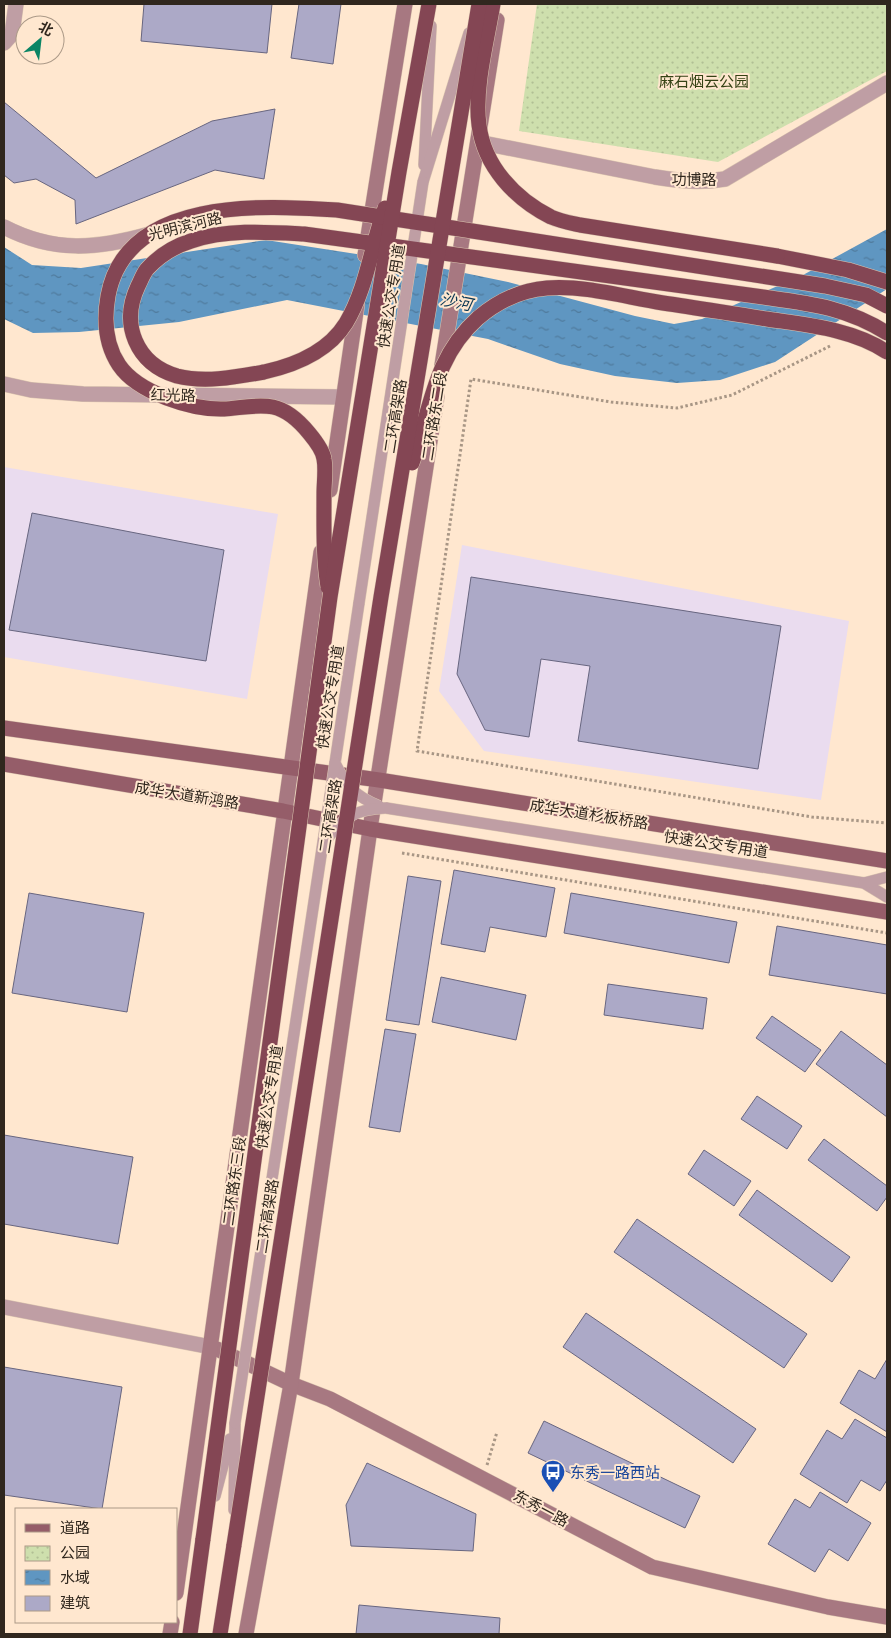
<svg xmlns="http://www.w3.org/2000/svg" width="891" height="1638" viewBox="0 0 891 1638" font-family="'Public Sans','Noto Sans SC',sans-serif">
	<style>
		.commercial { fill: #eadcef }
		.park { fill: url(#park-dots) }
		.water { fill: url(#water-ripples) }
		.building { fill: #aca9c7; stroke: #686680 }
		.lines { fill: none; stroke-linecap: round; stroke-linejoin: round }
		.lane-casing { stroke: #dac4af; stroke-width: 12 }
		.street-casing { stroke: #dac4af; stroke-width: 16 }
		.secondary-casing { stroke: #dac4af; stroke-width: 16 }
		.primary-casing { stroke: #dac4af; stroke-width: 16 }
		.highway-casing { stroke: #dac4af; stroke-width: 16 }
		.path { stroke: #a89685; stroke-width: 3; stroke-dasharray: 2.5 2.5; stroke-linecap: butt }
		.lane { stroke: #bf9ea4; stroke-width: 11 }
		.street { stroke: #bf9ea4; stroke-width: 15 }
		.secondary { stroke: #a77881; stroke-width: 15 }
		.primary { stroke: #955d69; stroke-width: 15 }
		.highway { stroke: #844654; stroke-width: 15 }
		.lane-bridge-casing { stroke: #dac4af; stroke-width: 12; stroke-linecap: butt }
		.highway-bridge-casing { stroke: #dac4af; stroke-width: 16; stroke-linecap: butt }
		.lane-bridge { stroke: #bf9ea4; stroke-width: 11 }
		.highway-bridge { stroke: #844654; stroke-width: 15 }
		.labels { text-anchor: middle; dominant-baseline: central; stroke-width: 4; stroke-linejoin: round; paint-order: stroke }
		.park-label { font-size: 15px; fill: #354214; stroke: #ffe7cf }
		.street-label { font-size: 15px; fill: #30271e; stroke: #ffe7cf }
		.transit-label { font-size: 15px; fill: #164399; stroke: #ffe7cf; text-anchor: start }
		.water-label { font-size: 16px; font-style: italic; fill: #0c3956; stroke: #ffe7cf }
	</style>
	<defs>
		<pattern id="park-dots" width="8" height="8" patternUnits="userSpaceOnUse" patternTransform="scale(1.25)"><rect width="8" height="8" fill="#cedfad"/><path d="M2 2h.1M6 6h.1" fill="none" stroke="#b1bf94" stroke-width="1.8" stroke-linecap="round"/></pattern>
		<pattern id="water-ripples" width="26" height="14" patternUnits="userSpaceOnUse" patternTransform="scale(1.25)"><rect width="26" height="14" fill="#5f96c1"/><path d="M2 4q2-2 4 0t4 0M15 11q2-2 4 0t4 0" fill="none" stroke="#4f7a9c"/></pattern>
	</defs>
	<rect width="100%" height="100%" fill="#ffe7cf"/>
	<g class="commercial">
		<polygon points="4,467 278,514 247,699 4,657"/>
		<polygon points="462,545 849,621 821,800 484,751 439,691"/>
	</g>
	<polygon class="park" points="537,4 887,4 887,71 718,162 519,131"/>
	<polygon class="water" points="887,229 887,289 775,362 720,380 677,383 615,376 560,364 488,339 287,300 179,322 79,332 33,333 4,319 4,247 32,265 81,268 266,240 421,264 508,282 635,316 674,324 702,319 803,275"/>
	<g class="building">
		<polygon points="144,4 272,4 267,53 141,41"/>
		<polygon points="299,4 341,4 333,64 291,58"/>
		<polygon points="4,102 96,178 212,121 275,109 264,179 215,170 76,224 75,200 36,179 14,183 4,175"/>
		<polygon points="32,513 224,550 206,661 9,630"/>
		<polygon points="471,577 781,626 758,769 578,741 590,666 541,659 529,737 485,730 457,674"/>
		<polygon points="454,870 555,888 546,937 490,927 485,952 441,944"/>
		<polygon points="408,876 441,881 419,1025 386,1020"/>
		<polygon points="29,893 144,913 127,1012 12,993"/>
		<polygon points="571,893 737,922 729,963 564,933"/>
		<polygon points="777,926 887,945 887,994 769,975"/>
		<polygon points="441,977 526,995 516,1040 432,1022"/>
		<polygon points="608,984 707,998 703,1029 604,1015"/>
		<polygon points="772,1016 821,1050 805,1072 756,1038"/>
		<polygon points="385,1029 416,1034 400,1132 369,1127"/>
		<polygon points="841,1031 887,1065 887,1117 816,1064"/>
		<polygon points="757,1096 802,1126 787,1149 741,1119"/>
		<polygon points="4,1135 133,1157 118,1244 4,1224"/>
		<polygon points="824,1139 887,1186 887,1197 877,1211 808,1160"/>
		<polygon points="704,1150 751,1181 734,1206 688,1174"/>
		<polygon points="757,1190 850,1257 832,1282 739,1215"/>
		<polygon points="637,1219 807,1334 784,1368 614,1252"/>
		<polygon points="586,1313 756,1429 733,1463 563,1347"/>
		<polygon points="887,1359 887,1432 840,1403 859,1370 875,1379"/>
		<polygon points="4,1367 122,1387 102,1509 4,1495"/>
		<polygon points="855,1419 887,1438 887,1480 880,1491 861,1480 847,1503 800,1474 827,1430 842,1439"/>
		<polygon points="544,1421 700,1496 685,1528 528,1453"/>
		<polygon points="367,1463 476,1514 473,1551 351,1546 346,1505"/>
		<polygon points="820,1492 871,1523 848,1561 829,1549 815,1572 768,1544 795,1499 810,1508"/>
		<polygon points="359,1605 500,1618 499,1634 356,1634"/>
	</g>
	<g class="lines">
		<defs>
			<g id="lane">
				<polyline points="424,165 431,26"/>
				<polyline points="423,182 469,33"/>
				<polyline points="335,763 359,603"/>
				<polyline points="386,808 864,883 887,897"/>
				<polyline points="864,883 887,877"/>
				<polyline points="215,1496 230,1439"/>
				<polyline points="234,1510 235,1423"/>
			</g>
			<g id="street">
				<polyline points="4,43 12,34 16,4"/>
				<path d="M478,142L655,177C680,181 701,183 725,179L887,83"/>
				<path d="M4,227C54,253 97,249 150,234"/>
				<polyline points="4,384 31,390 83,394 343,397"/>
				<polyline points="4,1307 211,1347"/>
			</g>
			<g id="secondary">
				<polyline points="365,255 405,4"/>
				<polyline points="442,365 497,20"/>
				<polyline points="330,490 357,305"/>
				<polyline points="217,1349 291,1384 330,1399 652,1567 828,1607 887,1617"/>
				<polyline points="176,1593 321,552"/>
				<polyline points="170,1634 172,1622"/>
				<polyline points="246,1634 291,1384 370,829 437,396"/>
			</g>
			<g id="primary">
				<polyline points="4,728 379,780 887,861"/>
				<polyline points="4,764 283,811 370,829 887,912"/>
			</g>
			<g id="highway">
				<polyline points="777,256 848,270 887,282"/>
				<polyline points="190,1634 203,1539"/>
				<polyline points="220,1634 234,1545"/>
			</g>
		</defs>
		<use href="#lane" class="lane-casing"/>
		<use href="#street" class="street-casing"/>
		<use href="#secondary" class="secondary-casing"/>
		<use href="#primary" class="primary-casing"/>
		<use href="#highway" class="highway-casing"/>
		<g class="path">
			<polyline points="830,346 732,395 677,408 611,402 471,379 417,751 812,817 887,823"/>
			<polyline points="402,853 887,933"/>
			<polyline points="487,1465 497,1432"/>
		</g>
		<use href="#lane" class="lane"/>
		<use href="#street" class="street"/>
		<use href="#secondary" class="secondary"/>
		<use href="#primary" class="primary"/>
		<use href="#highway" class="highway"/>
		<defs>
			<g id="lane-bridge">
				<polyline points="359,603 423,182"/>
				<path d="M335,763C346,786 355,796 379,806"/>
				<path d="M324,843C342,818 354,809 386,808"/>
				<polyline points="235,1423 335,763"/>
			</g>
			<g id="highway-bridge">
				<path d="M493,4C487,41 474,88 479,125C484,166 515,199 551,217C560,221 571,223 580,225L777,256"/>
				<path d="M385,208C371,246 367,288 346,323C328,352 296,365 264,372C236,377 205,383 177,376C136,364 120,324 138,286C141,280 143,274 147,269C159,256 175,246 191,241C227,229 268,232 304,234L770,298C814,304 849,309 887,333"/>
				<path d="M412,463C431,410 433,358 478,318C498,301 521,290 547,288C584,285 625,297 663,303C698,308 733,314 767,319C807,325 853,329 887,352"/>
				<path d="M328,587C323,556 324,525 324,493C324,483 326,469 324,459C323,451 314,439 309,433C300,422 287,410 273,407C257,404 240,408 224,409C192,410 138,393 119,365C105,344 104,319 108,296C126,197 262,205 337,210L825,286L866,295L887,306"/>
				<polyline points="203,1539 330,597 399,172 429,4"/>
				<polyline points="234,1545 381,597 479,4"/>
			</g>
		</defs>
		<use href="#lane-bridge" class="lane-bridge-casing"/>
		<use href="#highway-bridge" class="highway-bridge-casing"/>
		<use href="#lane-bridge" class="lane-bridge"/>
		<use href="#highway-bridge" class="highway-bridge"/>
	</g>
	<defs>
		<symbol id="bus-pin" viewBox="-11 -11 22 30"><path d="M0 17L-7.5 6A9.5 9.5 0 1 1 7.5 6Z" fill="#1a4fb4" stroke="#ffe7cf"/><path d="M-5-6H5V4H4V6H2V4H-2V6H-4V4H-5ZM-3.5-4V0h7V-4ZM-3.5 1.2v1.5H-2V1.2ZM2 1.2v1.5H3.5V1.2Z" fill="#fff"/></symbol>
	</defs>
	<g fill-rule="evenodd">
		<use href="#bus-pin" x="539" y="1458" width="28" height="38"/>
	</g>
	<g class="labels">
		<g class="park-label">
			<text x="704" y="81">麻石烟云公园</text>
		</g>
		<g class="street-label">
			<text x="694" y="179">功博路</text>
			<text transform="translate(185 226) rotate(-14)">光明滨河路</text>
			<text transform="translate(391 296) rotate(-81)">快速公交专用道</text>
			<text transform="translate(173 395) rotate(1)">红光路</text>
			<text transform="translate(395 416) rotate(-81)">二环高架路</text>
			<text transform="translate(434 416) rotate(-81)">二环路东二段</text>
			<text transform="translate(330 697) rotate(-81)">快速公交专用道</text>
			<text transform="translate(187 795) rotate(9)">成华大道新鸿路</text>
			<text transform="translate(589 814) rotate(9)">成华大道杉板桥路</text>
			<text transform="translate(330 816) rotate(-81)">二环高架路</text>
			<text transform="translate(716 844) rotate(9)">快速公交专用道</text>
			<text transform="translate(269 1097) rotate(-81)">快速公交专用道</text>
			<text transform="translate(234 1181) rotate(-82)">二环路东三段</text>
			<text transform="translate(267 1216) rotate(-81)">二环高架路</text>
			<text transform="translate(541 1508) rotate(28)">东秀一路</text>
		</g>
		<g class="transit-label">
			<text x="570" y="1472">东秀一路西站</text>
		</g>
		<g class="water-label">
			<text transform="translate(456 302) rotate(11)">沙河</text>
		</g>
	</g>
	<rect width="891" height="1638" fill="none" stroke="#30271e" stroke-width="10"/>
	<rect x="15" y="1508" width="162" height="115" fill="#ffe7cf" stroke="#ac9a88"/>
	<rect x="25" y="1524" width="25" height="8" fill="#955d69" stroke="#ac9a88"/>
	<text x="60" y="1533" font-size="15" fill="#30271e">道路</text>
	<rect x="25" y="1546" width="25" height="15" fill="url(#park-dots)" stroke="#ac9a88"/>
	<text x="60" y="1558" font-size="15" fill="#30271e">公园</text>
	<rect x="25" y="1570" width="25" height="15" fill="url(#water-ripples)" stroke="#ac9a88"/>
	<text x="60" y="1583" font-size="15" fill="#30271e">水域</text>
	<rect x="25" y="1596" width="25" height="15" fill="#aca9c7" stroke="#ac9a88"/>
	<text x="60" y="1608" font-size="15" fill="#30271e">建筑</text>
	<g transform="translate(40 40) rotate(28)"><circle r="24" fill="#ffe7cf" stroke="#ac9a88"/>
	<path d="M0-4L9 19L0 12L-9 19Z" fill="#0b8565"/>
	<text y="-8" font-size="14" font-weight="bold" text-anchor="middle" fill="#30271e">北</text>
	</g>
</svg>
